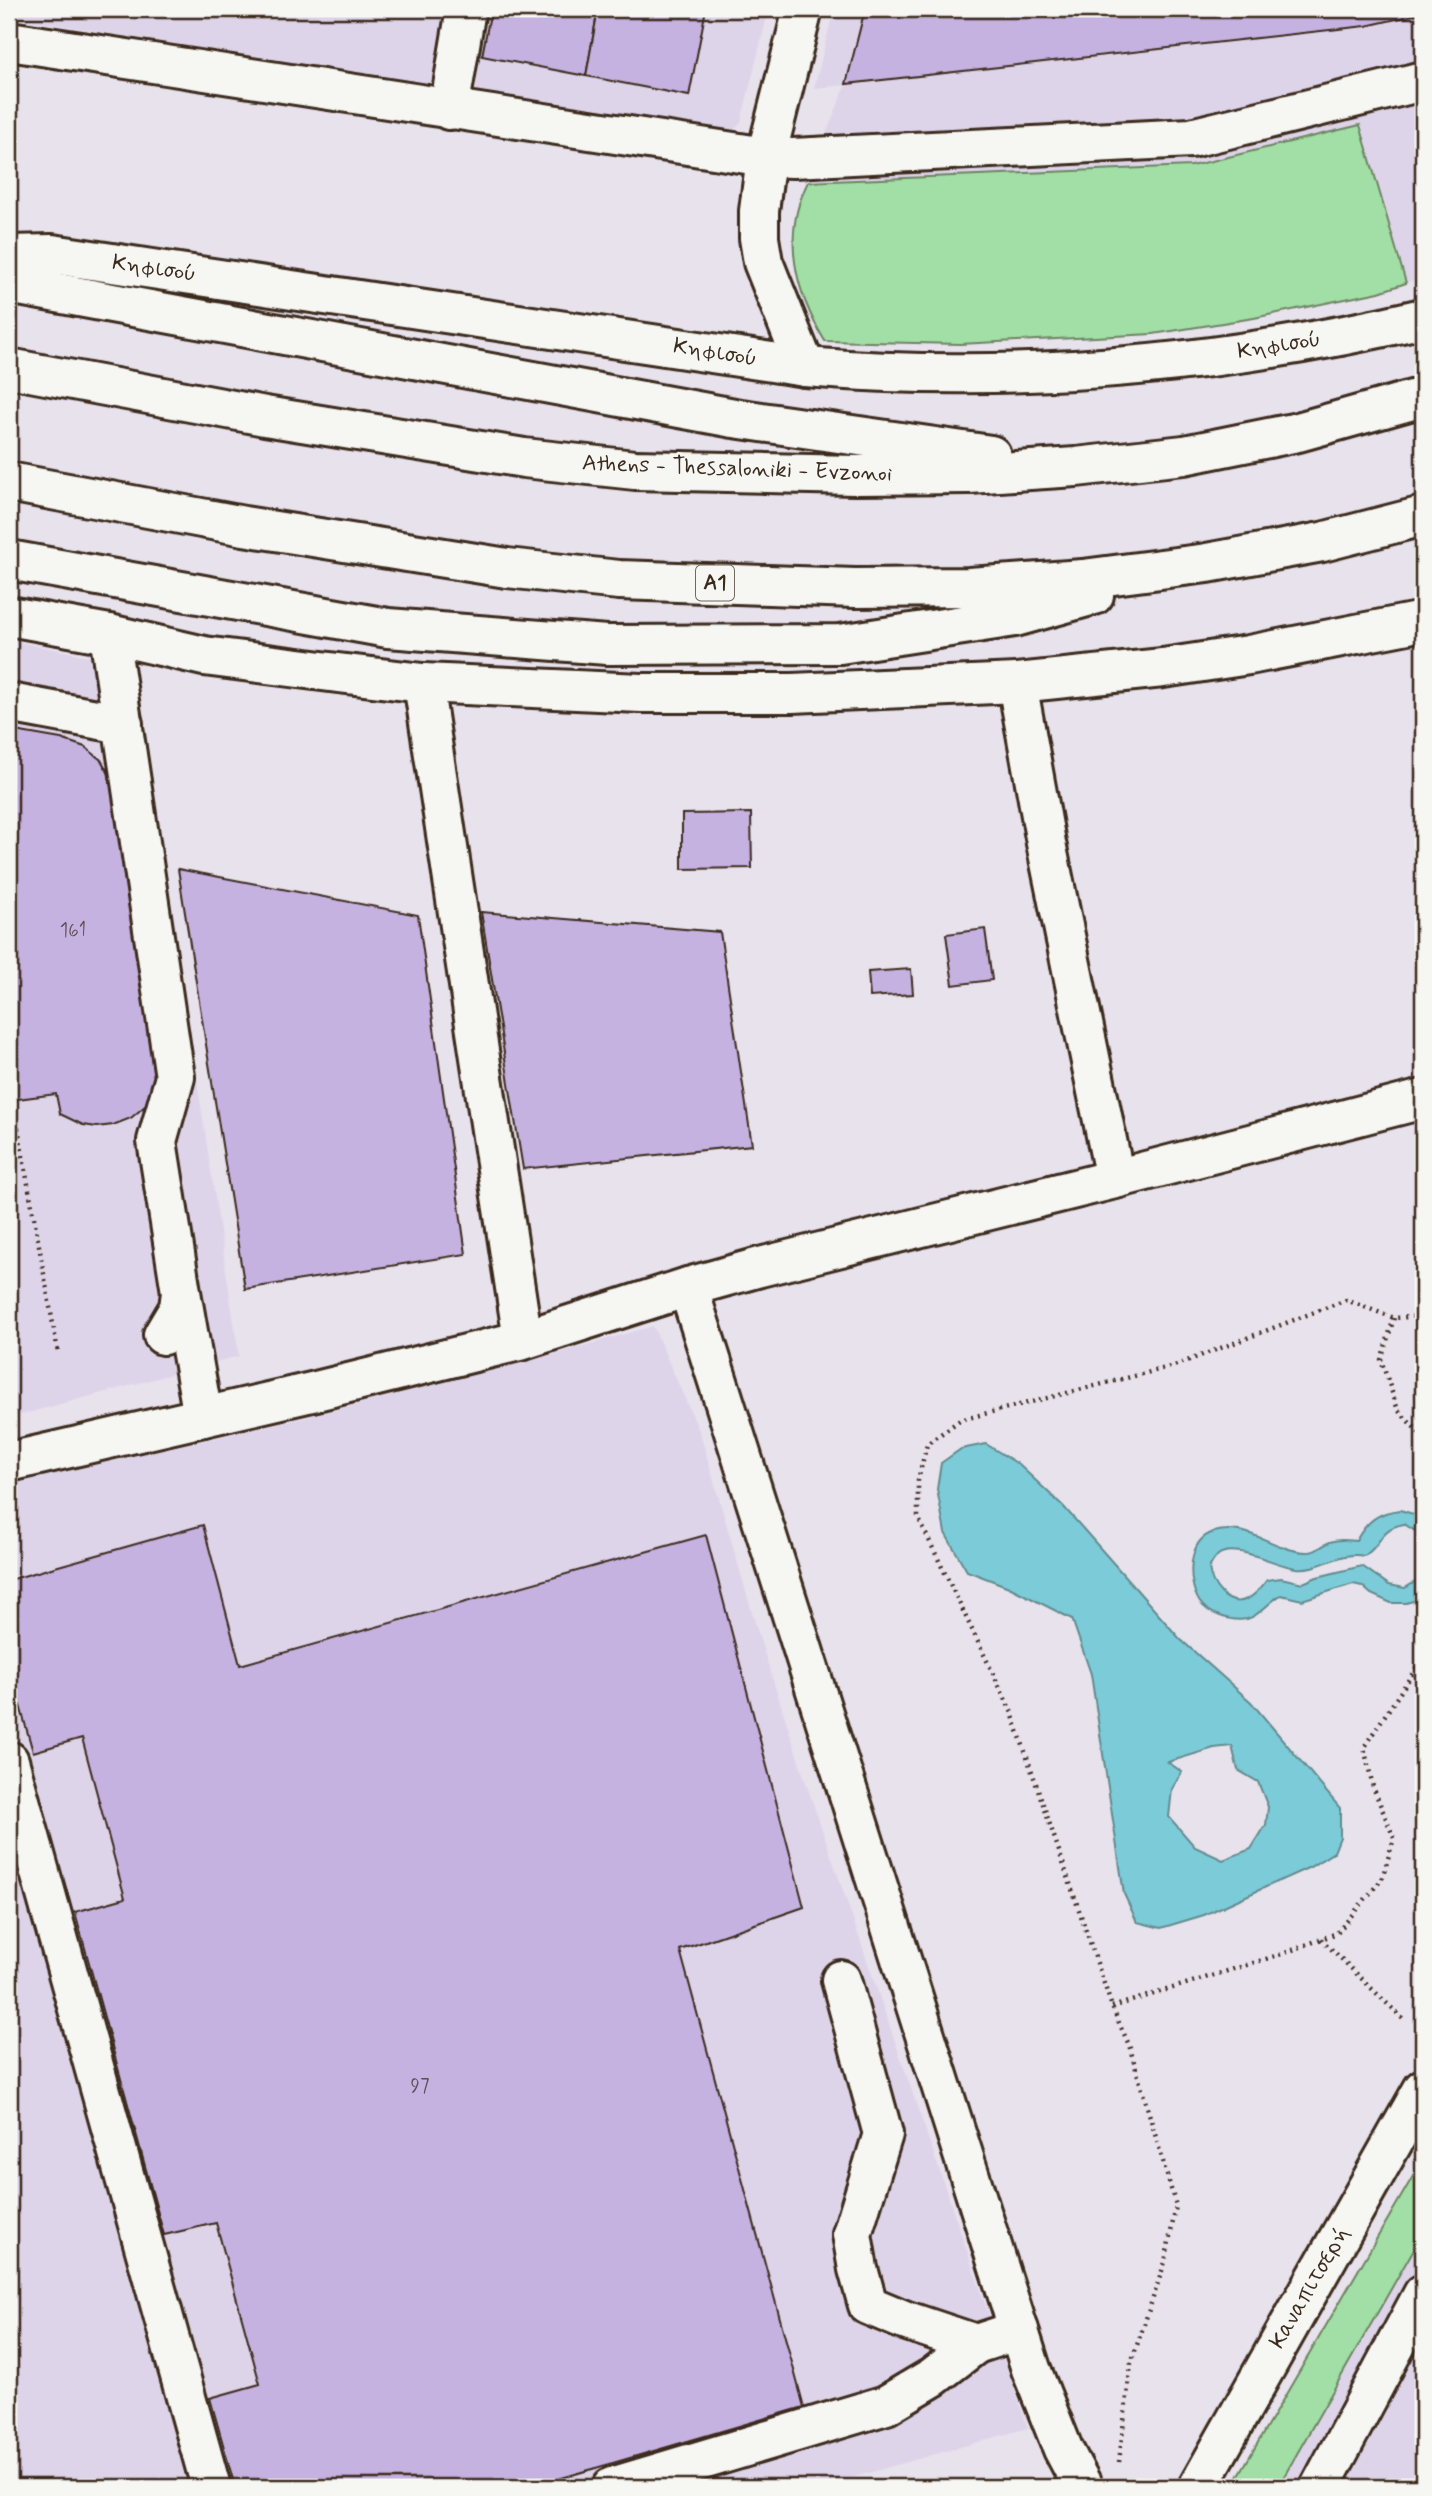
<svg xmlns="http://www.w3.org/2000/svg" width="1432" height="2496" viewBox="0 0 1432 2496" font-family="Mynerve,sans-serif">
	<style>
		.built { fill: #ded4e9 }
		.green { fill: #a1dfa6; stroke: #6e8462; stroke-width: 2 }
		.water { fill: #7ccbd9; stroke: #628b8e; stroke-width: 2; fill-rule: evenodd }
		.building { fill: #c6b2e1; stroke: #3b2a1e; stroke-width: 2 }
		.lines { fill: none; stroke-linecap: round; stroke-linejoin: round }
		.minor-casing { stroke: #3b2a1e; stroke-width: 44 }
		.highway-casing { stroke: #3b2a1e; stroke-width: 44 }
		.path { stroke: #3b2a1e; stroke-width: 4.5; stroke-dasharray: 2 5; stroke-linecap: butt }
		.minor { stroke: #f6f6f2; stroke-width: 38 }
		.highway { stroke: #f6f6f2; stroke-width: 38 }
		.labels { text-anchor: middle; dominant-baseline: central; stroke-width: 5; stroke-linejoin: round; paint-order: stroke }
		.number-label { font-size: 19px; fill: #5e4c4f }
		.shield { fill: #f6f6f2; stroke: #73675e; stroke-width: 2 }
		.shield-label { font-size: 21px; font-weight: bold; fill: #3b2a1e }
		.street-label { font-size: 23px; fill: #3b2a1e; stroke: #f6f6f2 }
	</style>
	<rect width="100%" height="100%" fill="#e8e2ed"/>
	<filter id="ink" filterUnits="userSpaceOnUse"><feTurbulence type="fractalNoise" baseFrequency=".0143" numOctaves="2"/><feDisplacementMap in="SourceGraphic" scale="14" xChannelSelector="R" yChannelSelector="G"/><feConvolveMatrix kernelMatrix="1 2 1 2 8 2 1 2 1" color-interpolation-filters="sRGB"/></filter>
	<g filter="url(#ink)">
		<g class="built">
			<polygon points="9,9 769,9 741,122 732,133 720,137 345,72 9,17"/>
			<polygon points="834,9 1423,9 1423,277 1379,292 1254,318 1153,334 960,344 825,341 811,315 798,281 792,245 794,219 800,197 846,85 814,88"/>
			<polygon points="9,640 134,665 239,1356 9,1418"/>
			<polygon points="653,1326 700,1433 758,1633 805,1780 1028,2428 819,2487 9,2487 9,1484 307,1417 544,1357"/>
			<polygon points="1423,2233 1423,2487 1278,2487"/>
		</g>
		<g class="green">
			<path d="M1360,125L1406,283L1379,292L1254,318L1153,334L960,344L825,341C795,292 781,235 808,182L1191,166Z"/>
			<polygon points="1423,2159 1423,2233 1278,2487 1232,2487"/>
		</g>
		<g class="water">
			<path d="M986,1444L1018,1464L1063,1506L1180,1639L1251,1702L1340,1808V1837L1334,1852L1310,1867L1204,1915L1161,1928L1137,1922L1124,1894L1091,1674L1072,1619L1009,1587L967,1571L945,1533L937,1489L941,1463L961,1449ZM1232,1746L1238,1770L1258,1782L1268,1807L1266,1825L1251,1849L1223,1860L1195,1847L1169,1817L1172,1789L1182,1772L1168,1762L1214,1748Z"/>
			<path d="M1400,1510L1423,1517V1544L1418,1533L1404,1524C1377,1529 1384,1544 1364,1556C1340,1550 1320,1571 1296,1568C1276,1566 1234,1542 1218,1555C1215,1558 1211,1564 1209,1568C1211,1584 1227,1609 1247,1599C1256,1595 1261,1587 1267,1580L1281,1578L1303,1583L1317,1577L1362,1566L1389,1585L1405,1588L1423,1577V1598L1421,1599L1406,1603H1391L1371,1594L1362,1586L1353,1584L1302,1600L1281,1595C1269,1601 1260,1616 1247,1619C1232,1622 1208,1615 1199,1601C1187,1581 1187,1540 1214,1532C1248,1522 1274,1551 1306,1552C1316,1553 1320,1546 1330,1542C1339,1539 1346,1540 1356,1541C1366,1522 1378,1512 1400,1510Z"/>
		</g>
		<g class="building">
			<polygon points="491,9 598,9 586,76 482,56"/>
			<polygon points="598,9 706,9 689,96 586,76"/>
			<polygon points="865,9 1423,9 1423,13 1366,26 846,84"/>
			<polygon points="9,730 61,739 85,747 101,760 116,786 158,1074 154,1094 145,1106 131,1118 113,1125 97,1127 83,1125 60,1114 56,1094 9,1100"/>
			<polygon points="751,813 752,868 682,869 682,814"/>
			<polygon points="178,869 418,915 466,1254 245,1289"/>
			<polygon points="481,912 720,932 752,1145 523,1169"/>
			<polygon points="985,929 992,980 953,985 946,934"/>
			<polygon points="911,969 913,994 870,997 868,972"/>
			<polygon points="203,1525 240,1665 706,1535 804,1907 680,1950 804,2407 531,2487 235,2487 210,2398 260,2384 216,2223 164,2235 75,1912 125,1898 82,1738 33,1752 9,1666 9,1580"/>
		</g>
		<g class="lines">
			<defs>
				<g id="minor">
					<polyline points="803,9 766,157 759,211 759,238 763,262 805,367"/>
					<polyline points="9,41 766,157 793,158 1191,138 1423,81"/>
					<polyline points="449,110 466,9"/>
					<path d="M9,255L52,254L805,367C1012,384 1221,366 1423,318"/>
					<polyline points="9,616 109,634 204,656 338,673 423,683 641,693 792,693 1017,683 1163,668 1249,655 1423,621"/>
					<polyline points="109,634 175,1077 157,1141 181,1292 179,1308 163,1335"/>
					<polyline points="423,683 523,1340"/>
					<polyline points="1017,683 1046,843 1115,1179"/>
					<polyline points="9,703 123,724"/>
					<polyline points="688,1287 1031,2369 1063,2449 1083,2487"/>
					<polyline points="181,1292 203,1417"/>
					<polyline points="9,1462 316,1391 523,1340 688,1287 760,1267 1115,1179 1423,1099"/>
					<polyline points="9,1761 211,2487"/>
					<polyline points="841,1980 883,2134 852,2234 858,2269 868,2305 904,2320 976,2344 1019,2330"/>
					<polyline points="612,2487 886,2405 933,2377 976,2344"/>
					<polyline points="1198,2487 1423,2089"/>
					<polyline points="1320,2487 1423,2294"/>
				</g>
				<g id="highway">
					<polyline points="9,284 734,418 991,455"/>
					<polyline points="9,368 265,416 524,458 635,470 855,475 969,474 1076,467 1184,455 1298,432 1423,397"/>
					<polyline points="9,482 244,526 507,568 619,580 855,588 969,587 1083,579 1207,563 1322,542 1423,516"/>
					<polyline points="9,560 388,628 607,645 840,644 1015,617 1094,595"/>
				</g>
			</defs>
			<use href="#minor" class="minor-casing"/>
			<use href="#highway" class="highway-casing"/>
			<g class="path">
				<polyline points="13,1100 58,1352"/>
				<polyline points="1394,1318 1381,1360 1398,1410 1423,1437"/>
				<polyline points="1321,1939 1405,2021"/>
				<polyline points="1112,2007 1285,1953 1337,1933 1382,1879 1394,1838 1373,1787 1364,1747 1423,1658"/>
				<polyline points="1119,2462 1131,2363 1165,2262 1176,2206 1129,2045 1112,2007 1012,1713 918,1517 918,1480 927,1444 960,1420 1174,1366 1346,1300 1394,1318 1423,1316"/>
			</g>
			<use href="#minor" class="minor"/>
			<use href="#highway" class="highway"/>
		</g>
	</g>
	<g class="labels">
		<g class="number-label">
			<text x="73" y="930">161</text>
			<text x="420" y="2086">97</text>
		</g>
		<rect class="shield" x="696" y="565.5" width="38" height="35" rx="5"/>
		<g class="shield-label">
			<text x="715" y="583">Α1</text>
		</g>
		<g class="street-label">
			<text transform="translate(154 269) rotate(8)">Κηφισού</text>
			<text transform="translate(1279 346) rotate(-9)">Κηφισού</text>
			<text transform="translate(715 353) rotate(9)">Κηφισού</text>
			<text transform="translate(737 469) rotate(2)">Athens - Thessaloniki - Evzonoi</text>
			<text transform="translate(1310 2288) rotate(-60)">Καναπιτσερή</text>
		</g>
	</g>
	<rect width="1432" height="2496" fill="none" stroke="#f6f6f2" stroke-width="35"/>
	<rect x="18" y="18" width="1397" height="2461" fill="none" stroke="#3b2a1e" stroke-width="2.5" filter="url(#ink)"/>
</svg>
